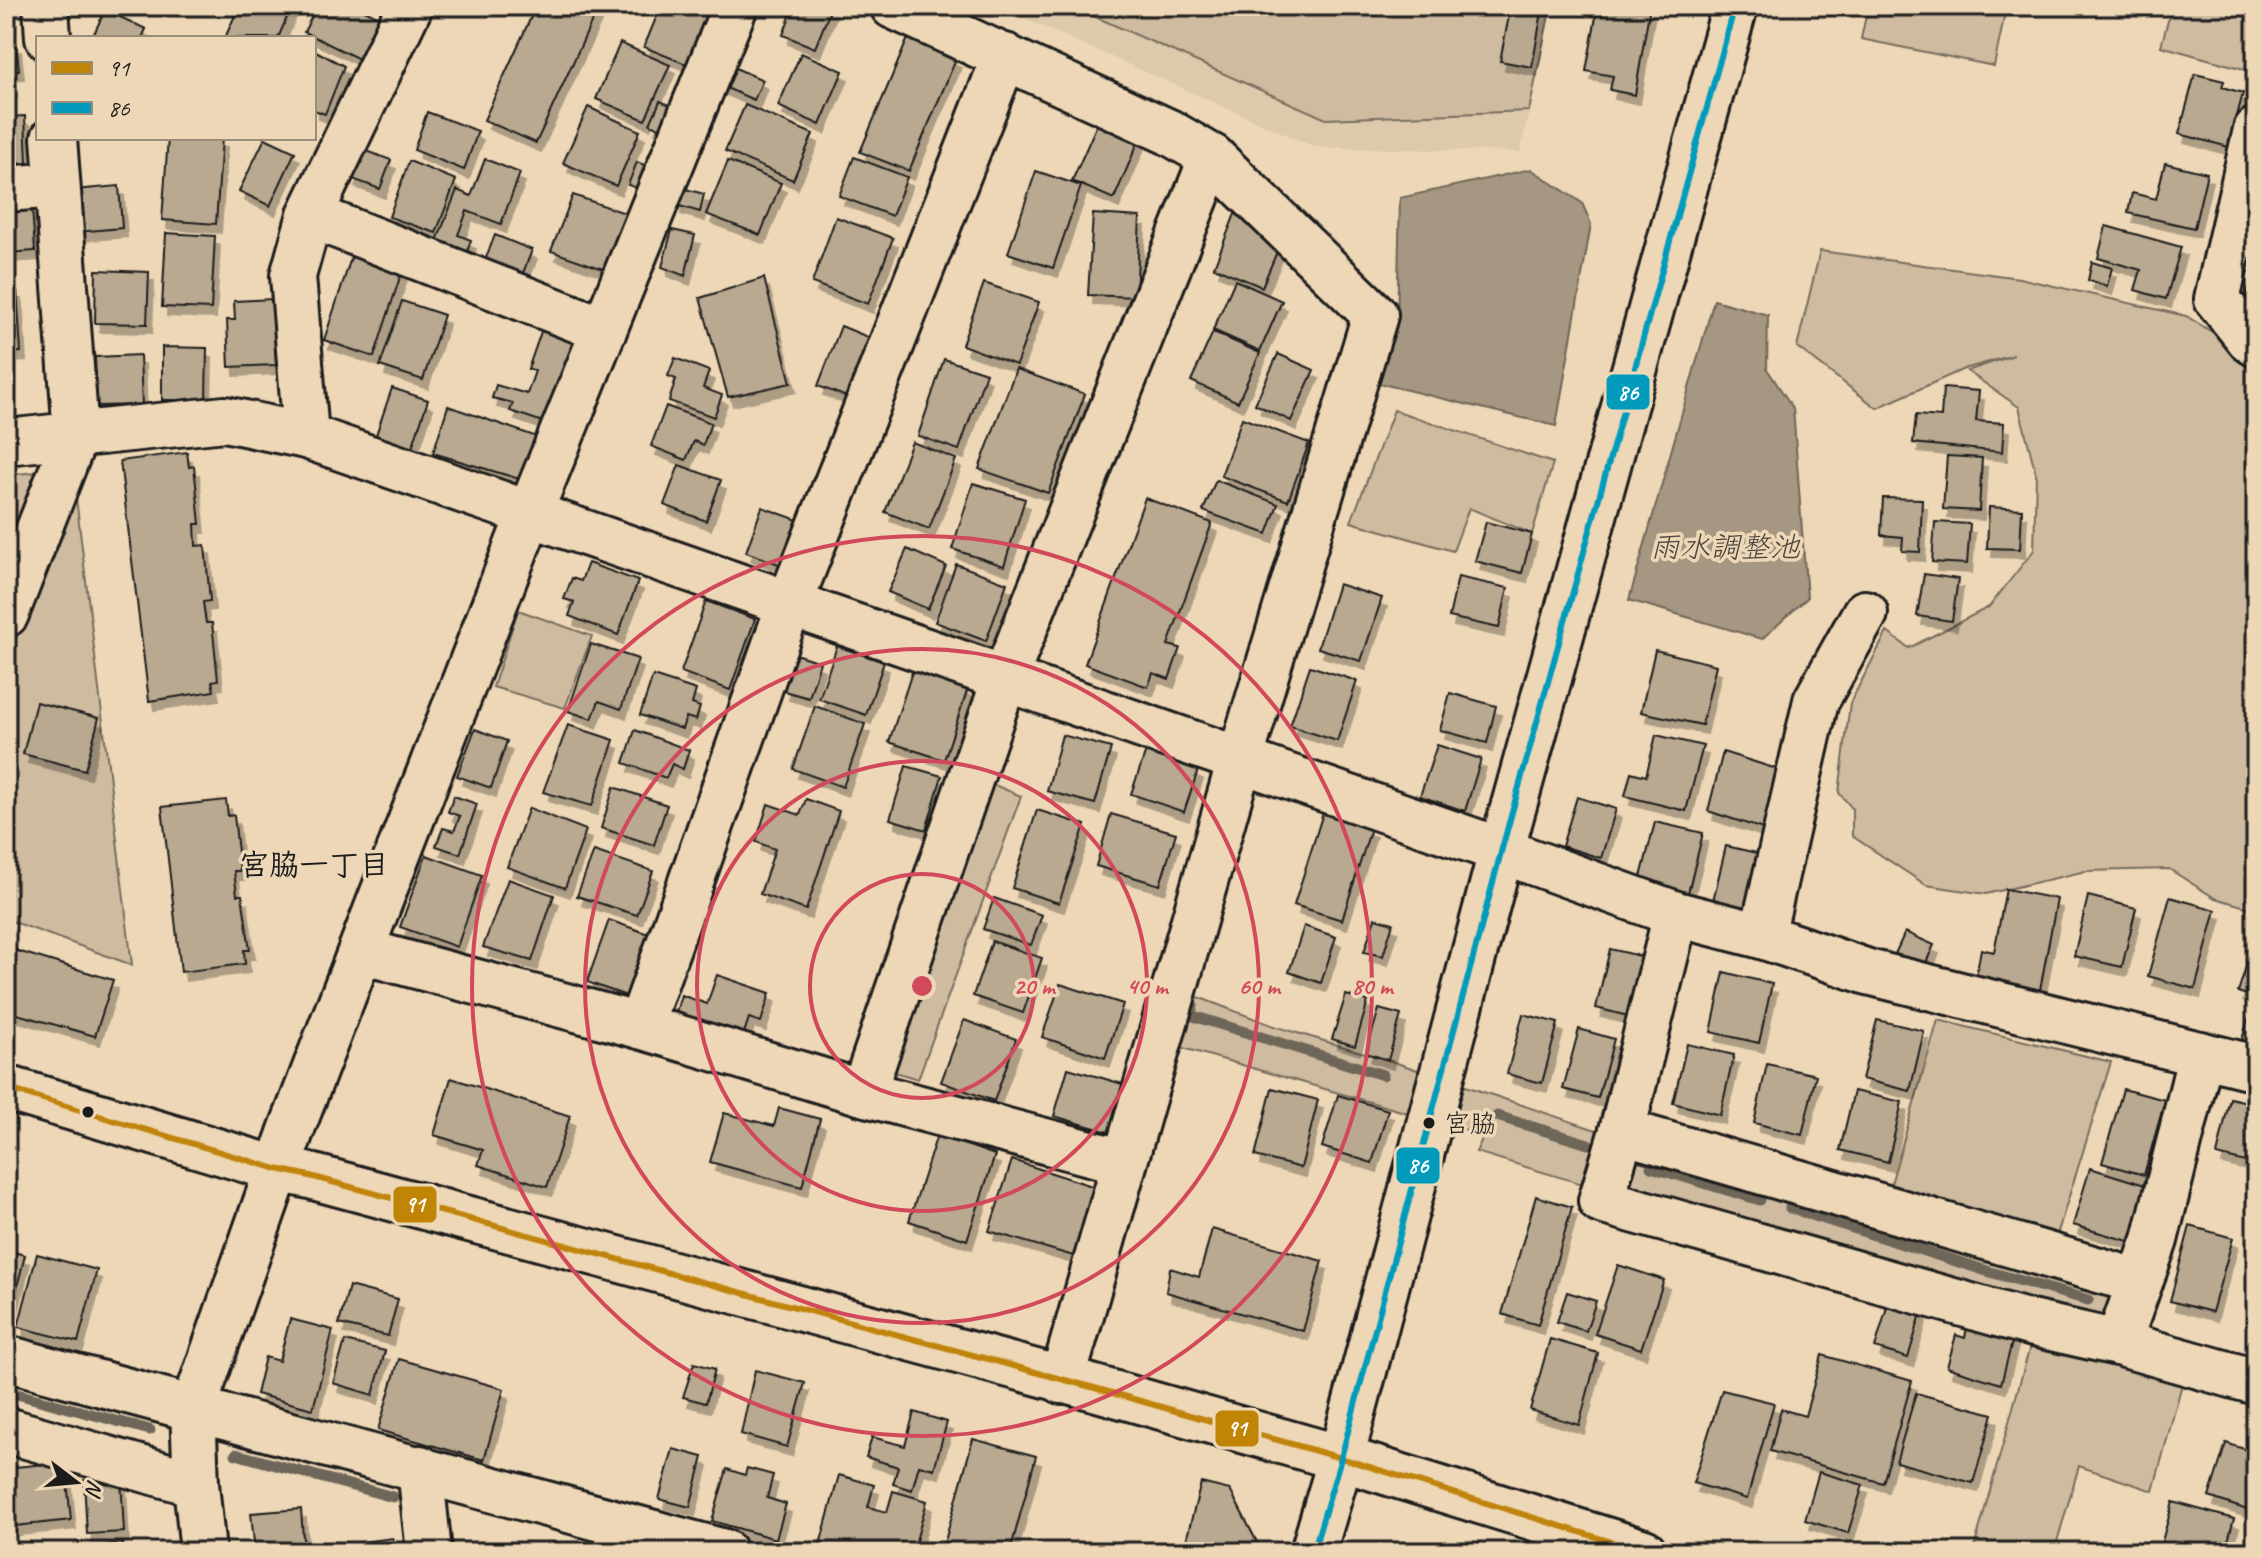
<svg xmlns="http://www.w3.org/2000/svg" width="2262" height="1558" viewBox="0 0 2262 1558" font-family="Caveat,'Klee One',sans-serif">
	<style>
		.built { fill: #ddc9ab }
		.green { fill: #cfbba0; stroke: #766c5e; stroke-width: 2 }
		.water { fill: #a59782; stroke: #6e6659; stroke-width: 2 }
		.lines { fill: none; stroke-linecap: round; stroke-linejoin: round }
		.stream { stroke: #6e6659; stroke-width: 11 }
		.building { fill: #b9a990; stroke: #1c1c1c; stroke-width: 2; filter: url(#shadow) }
		.minor-casing { stroke: #1c1c1c; stroke-width: 50 }
		.minor { stroke: #edd7b6; stroke-width: 44 }
		.bus-1-casing { stroke: #edd7b6; stroke-width: 12 }
		.bus-2-casing { stroke: #edd7b6; stroke-width: 12 }
		.bus-1 { stroke: #c08407; stroke-width: 6 }
		.bus-2 { stroke: #039bbc; stroke-width: 6 }
		.ring { fill: none; stroke: #d1495b; stroke-width: 4 }
		.bus-dot { fill: #1c1c1c; stroke: #edd7b6; stroke-width: 3 }
		.labels { text-anchor: middle; dominant-baseline: central; stroke-width: 7; stroke-linejoin: round; paint-order: stroke }
		.bus-label { font-size: 26px; fill: #1c1c1c; stroke: #edd7b6; text-anchor: start }
		.water-label { font-size: 30px; font-style: italic; fill: #4c4740; stroke: #edd7b6 }
		.neighbourhood-label { font-size: 30px; font-weight: bold; fill: #1c1c1c; stroke: #edd7b6 }
		.centre { fill: #d1495b; stroke: #edd7b6; stroke-width: 4 }
		.ring-label { font-size: 24px; text-anchor: middle; font-weight: bold; fill: #d1495b; stroke: #edd7b6; stroke-width: 7; stroke-linejoin: round; paint-order: stroke }
		.line-badge { stroke: #edd7b6; stroke-width: 3 }
		.badge-label { font-size: 22px; text-anchor: middle; font-weight: bold; fill: #fff }
	</style>
	<defs>
		<filter id="shadow"><feDropShadow dx="5" dy="9" stdDeviation="0" flood-color="#0004"/></filter>
	</defs>
	<rect width="100%" height="100%" fill="#edd7b6"/>
	<filter id="ink" filterUnits="userSpaceOnUse"><feTurbulence type="fractalNoise" baseFrequency=".0125" numOctaves="2"/><feDisplacementMap in="SourceGraphic" scale="16" xChannelSelector="R" yChannelSelector="G"/><feConvolveMatrix kernelMatrix="1 2 1 2 8 2 1 2 1" color-interpolation-filters="sRGB"/></filter>
	<g filter="url(#ink)">
		<polygon class="built" points="996,6 1553,6 1520,152 1315,147"/>
		<g class="green">
			<polygon points="1071,6 1551,6 1529,111 1326,119"/>
			<polygon points="1868,6 1973,6 2005,13 1994,66 1861,39"/>
			<polygon points="2172,6 2256,6 2256,52 2251,71 2161,46"/>
			<polygon points="1820,251 2019,278 2186,316 2256,359 2256,910 2215,898 2169,869 2086,871 1986,894 1926,885 1852,836 1852,808 1839,793 1850,703 1887,632 1909,648 1989,607 2034,550 2036,474 2019,407 1967,371 2014,355 1964,369 1877,408 1797,347"/>
			<polygon points="1394,410 1553,463 1532,534 1469,508 1453,551 1351,522"/>
			<polygon points="61,470 6,597 6,475"/>
			<polygon points="74,481 132,965 6,919 6,666"/>
			<polygon points="518,610 592,636 565,708 493,687"/>
			<polygon points="987,782 1021,796 918,1079 888,1070"/>
			<polygon points="1195,996 1274,1026 1388,1060 1626,1140 2129,1289 2110,1342 1476,1152 1484,1135 1180,1047"/>
			<polygon points="1938,1020 2111,1062 2056,1238 1889,1191"/>
			<polygon points="2032,1339 2182,1384 2153,1491 2079,1466 2054,1552 1973,1552"/>
		</g>
		<g class="water">
			<polygon points="1531,169 1582,203 1591,224 1556,426 1378,383 1397,326 1400,198"/>
			<polygon points="1714,300 1768,315 1767,369 1793,408 1807,598 1762,639 1629,600"/>
		</g>
		<g class="lines">
			<g class="stream">
				<polyline points="1193,1006 1190,1015 1383,1075"/>
				<polyline points="1497,1116 1588,1144"/>
				<polyline points="1651,1167 1760,1200"/>
				<polyline points="1790,1208 1990,1272 2088,1300"/>
				<polyline points="6,1391 150,1430"/>
				<polyline points="236,1454 393,1497"/>
			</g>
		</g>
		<g class="building">
			<polygon points="239,6 292,6 278,38 225,38"/>
			<polygon points="317,6 357,6 379,17 359,59 304,32"/>
			<polygon points="536,6 599,6 536,143 484,120"/>
			<polygon points="661,6 687,6 712,17 691,66 644,47"/>
			<polygon points="794,6 832,6 815,48 783,35"/>
			<polygon points="1511,6 1543,6 1532,67 1500,61"/>
			<polygon points="1598,6 1650,6 1635,95 1610,90 1613,76 1586,71"/>
			<polygon points="105,10 146,29 142,38 92,38"/>
			<polygon points="6,21 9,21 11,44 16,43 19,70 11,71 12,89 6,90"/>
			<polygon points="908,38 956,59 909,171 860,152"/>
			<polygon points="620,43 670,65 645,120 596,99"/>
			<polygon points="314,50 344,66 325,114 314,110"/>
			<polygon points="801,53 843,71 820,125 778,106"/>
			<polygon points="726,64 763,80 754,100 717,84"/>
			<polygon points="2195,74 2224,81 2222,87 2243,93 2229,147 2179,134"/>
			<polygon points="660,101 677,108 666,131 650,124"/>
			<polygon points="745,105 813,134 793,180 725,151"/>
			<polygon points="588,107 640,131 616,186 563,163"/>
			<polygon points="427,112 478,131 464,170 414,150"/>
			<polygon points="25,116 27,163 6,164 6,117"/>
			<polygon points="1098,122 1139,140 1114,199 1072,181"/>
			<polygon points="168,138 222,138 216,224 162,220"/>
			<polygon points="265,138 295,152 270,206 239,191"/>
			<polygon points="361,149 391,160 380,189 350,178"/>
			<polygon points="854,157 907,177 892,216 839,196"/>
			<polygon points="485,159 520,173 501,224 467,211 458,235 471,240 465,258 435,246 457,190 471,196"/>
			<polygon points="409,161 456,180 436,233 389,217"/>
			<polygon points="728,161 781,183 760,235 706,214"/>
			<polygon points="637,162 651,168 643,190 628,185"/>
			<polygon points="2165,163 2207,173 2194,228 2128,213 2132,193 2156,199"/>
			<polygon points="1036,171 1081,186 1053,268 1008,253"/>
			<polygon points="119,186 122,228 77,232 74,190"/>
			<polygon points="678,187 704,194 700,212 676,205"/>
			<polygon points="573,195 628,214 609,271 551,251"/>
			<polygon points="32,207 35,251 6,253 6,209"/>
			<polygon points="1237,209 1279,247 1262,287 1214,267"/>
			<polygon points="1093,214 1140,217 1136,297 1088,295"/>
			<polygon points="836,217 893,238 868,304 812,283"/>
			<polygon points="2106,226 2181,247 2166,299 2135,290 2141,270 2098,258"/>
			<polygon points="672,230 695,235 685,276 662,267"/>
			<polygon points="166,233 215,236 211,309 162,307"/>
			<polygon points="495,235 532,250 521,278 484,263"/>
			<polygon points="352,255 402,271 374,357 324,340"/>
			<polygon points="2092,262 2112,268 2107,286 2088,280"/>
			<polygon points="2256,263 2256,296 2247,293"/>
			<polygon points="96,270 149,272 147,324 95,323"/>
			<polygon points="764,278 791,383 728,397 700,298"/>
			<polygon points="1235,280 1282,301 1260,351 1213,330"/>
			<polygon points="984,283 1039,302 1016,365 962,345"/>
			<polygon points="6,290 17,290 21,352 6,353"/>
			<polygon points="273,299 276,365 229,367 227,320 235,320 234,301"/>
			<polygon points="402,301 444,315 423,380 380,366"/>
			<polygon points="841,326 880,342 857,401 818,386"/>
			<polygon points="542,329 576,339 549,424 510,411 513,403 492,398 496,385 527,394 535,371 528,369"/>
			<polygon points="1213,332 1260,353 1238,402 1191,381"/>
			<polygon points="162,347 207,348 206,400 162,400"/>
			<polygon points="1278,354 1314,370 1291,421 1255,404"/>
			<polygon points="140,355 142,405 97,406 95,357"/>
			<polygon points="675,358 709,371 703,388 722,395 714,417 669,401 676,379 668,376"/>
			<polygon points="944,359 986,373 959,450 918,436"/>
			<polygon points="1016,369 1085,394 1048,493 979,469"/>
			<polygon points="392,388 428,400 411,451 375,438"/>
			<polygon points="1943,388 1979,391 1976,421 2004,423 2002,452 1913,443 1916,415 1941,417"/>
			<polygon points="448,406 543,439 526,481 433,453"/>
			<polygon points="666,406 711,423 703,445 694,441 686,460 651,446"/>
			<polygon points="1242,418 1309,443 1288,501 1221,476"/>
			<polygon points="912,442 956,459 929,529 885,512"/>
			<polygon points="187,452 189,467 194,466 200,524 195,524 196,546 205,545 210,601 203,602 206,623 212,623 218,680 212,681 214,691 149,701 120,461"/>
			<polygon points="1947,456 1982,458 1979,511 1943,509"/>
			<polygon points="679,465 721,480 706,521 664,505"/>
			<polygon points="1216,480 1278,504 1267,534 1203,511"/>
			<polygon points="973,483 1025,499 1004,566 952,549"/>
			<polygon points="1145,498 1212,523 1168,645 1180,648 1169,679 1153,673 1148,687 1085,664"/>
			<polygon points="1883,498 1922,499 1920,552 1902,551 1903,537 1881,535"/>
			<polygon points="762,507 806,523 790,568 746,552"/>
			<polygon points="1989,507 2022,509 2020,549 1987,548"/>
			<polygon points="1486,522 1532,534 1522,573 1475,561"/>
			<polygon points="1935,522 1970,524 1967,564 1932,562"/>
			<polygon points="907,549 946,566 928,609 888,592"/>
			<polygon points="588,563 638,581 618,635 569,616 574,602 564,599 572,578 581,581"/>
			<polygon points="956,564 1007,583 986,641 935,622"/>
			<polygon points="1924,574 1958,579 1952,621 1917,616"/>
			<polygon points="1458,577 1508,588 1499,628 1449,617"/>
			<polygon points="1338,584 1382,598 1361,661 1318,648"/>
			<polygon points="706,601 755,619 730,690 681,672"/>
			<polygon points="591,644 638,659 621,709 599,701 592,719 568,711"/>
			<polygon points="837,646 884,662 866,715 819,699"/>
			<polygon points="1655,650 1716,665 1702,725 1641,712"/>
			<polygon points="795,654 820,662 809,698 784,691"/>
			<polygon points="1310,666 1357,681 1337,741 1290,726"/>
			<polygon points="913,669 968,688 944,760 889,742"/>
			<polygon points="653,676 696,690 692,704 700,707 696,720 686,717 682,729 640,715"/>
			<polygon points="1450,693 1496,706 1487,743 1440,730"/>
			<polygon points="36,702 99,718 85,770 23,754"/>
			<polygon points="815,706 865,724 843,787 793,769"/>
			<polygon points="568,725 614,740 592,806 543,792"/>
			<polygon points="475,729 507,741 491,788 457,776"/>
			<polygon points="635,730 689,750 683,769 672,764 666,778 624,763"/>
			<polygon points="1062,735 1111,748 1095,804 1047,791"/>
			<polygon points="1656,735 1703,746 1686,811 1625,796 1631,772 1646,776"/>
			<polygon points="1437,745 1481,759 1465,811 1420,796"/>
			<polygon points="1146,751 1198,770 1184,812 1131,794"/>
			<polygon points="1723,752 1783,771 1769,831 1708,811"/>
			<polygon points="906,766 942,776 926,830 890,819"/>
			<polygon points="614,787 667,805 654,845 601,828"/>
			<polygon points="454,796 477,804 460,854 436,846 443,828 454,831 460,816 448,812"/>
			<polygon points="1577,797 1616,809 1601,858 1562,846"/>
			<polygon points="806,799 839,811 806,910 760,894 775,849 756,842 768,804 800,815"/>
			<polygon points="226,800 228,816 234,815 240,871 234,871 237,895 242,895 250,950 244,950 245,964 181,972 162,807"/>
			<polygon points="529,808 586,830 565,888 507,867"/>
			<polygon points="1037,810 1085,825 1059,903 1012,888"/>
			<polygon points="1323,813 1371,828 1342,920 1294,905"/>
			<polygon points="1111,814 1176,833 1160,885 1096,866"/>
			<polygon points="1655,822 1703,833 1688,893 1640,881"/>
			<polygon points="1726,846 1774,857 1760,916 1712,905"/>
			<polygon points="594,851 653,871 637,915 577,896"/>
			<polygon points="426,855 482,875 457,947 400,927"/>
			<polygon points="508,879 554,895 532,961 483,947"/>
			<polygon points="2006,889 2057,899 2040,990 1976,977 1981,949 1994,952"/>
			<polygon points="2088,896 2136,908 2122,967 2074,956"/>
			<polygon points="2170,897 2216,910 2195,989 2148,976"/>
			<polygon points="994,898 1042,915 1031,945 983,929"/>
			<polygon points="1375,918 1393,923 1383,956 1364,952"/>
			<polygon points="609,920 660,938 638,1000 587,982"/>
			<polygon points="1304,926 1336,937 1321,983 1289,972"/>
			<polygon points="1905,932 1934,945 1924,967 1895,954"/>
			<polygon points="2256,935 2256,998 2238,992"/>
			<polygon points="992,941 1042,958 1023,1013 973,996"/>
			<polygon points="11,949 113,980 95,1036 6,1011 6,964"/>
			<polygon points="1610,949 1658,960 1644,1020 1596,1008"/>
			<polygon points="1724,972 1772,984 1759,1043 1711,1032"/>
			<polygon points="717,975 770,993 761,1022 749,1018 741,1042 674,1019 681,995 707,1004"/>
			<polygon points="1060,984 1123,1004 1105,1058 1042,1037"/>
			<polygon points="1346,995 1368,1001 1355,1046 1332,1039"/>
			<polygon points="1379,1009 1401,1015 1388,1060 1366,1053"/>
			<polygon points="1523,1014 1558,1023 1542,1083 1507,1074"/>
			<polygon points="2248,1019 2256,1021 2256,1047 2241,1043"/>
			<polygon points="964,1020 1016,1039 994,1101 941,1082"/>
			<polygon points="1877,1020 1924,1031 1910,1091 1862,1079"/>
			<polygon points="1579,1029 1614,1039 1598,1098 1563,1089"/>
			<polygon points="1687,1044 1734,1055 1720,1115 1673,1103"/>
			<polygon points="1767,1064 1816,1075 1802,1135 1754,1123"/>
			<polygon points="1068,1068 1126,1085 1112,1133 1054,1116"/>
			<polygon points="451,1078 570,1116 547,1187 478,1165 483,1150 434,1135"/>
			<polygon points="1272,1088 1318,1100 1301,1168 1255,1156"/>
			<polygon points="2123,1089 2165,1100 2144,1175 2102,1163"/>
			<polygon points="1854,1091 1902,1102 1888,1162 1840,1150"/>
			<polygon points="1338,1095 1388,1110 1372,1163 1322,1147"/>
			<polygon points="2230,1098 2256,1104 2254,1164 2217,1155"/>
			<polygon points="779,1108 820,1119 802,1187 710,1162 724,1113 774,1126"/>
			<polygon points="937,1135 995,1155 967,1240 909,1221"/>
			<polygon points="1012,1160 1101,1189 1080,1258 989,1231"/>
			<polygon points="2090,1168 2148,1186 2132,1242 2073,1225"/>
			<polygon points="1536,1196 1572,1207 1538,1325 1502,1314"/>
			<polygon points="2190,1226 2233,1238 2212,1312 2170,1301"/>
			<polygon points="1212,1229 1322,1261 1303,1331 1166,1292 1170,1268 1199,1277"/>
			<polygon points="6,1250 25,1255 6,1332"/>
			<polygon points="37,1254 97,1270 78,1342 18,1327"/>
			<polygon points="1618,1265 1664,1280 1641,1349 1595,1334"/>
			<polygon points="349,1286 398,1299 388,1336 339,1324"/>
			<polygon points="1567,1292 1596,1301 1586,1331 1557,1322"/>
			<polygon points="1890,1297 1923,1307 1908,1358 1875,1348"/>
			<polygon points="290,1319 333,1330 313,1409 256,1394 265,1357 279,1361"/>
			<polygon points="1968,1322 2015,1331 2001,1384 1947,1367 1956,1335 1965,1338"/>
			<polygon points="1550,1339 1598,1353 1579,1425 1530,1410"/>
			<polygon points="345,1341 385,1351 373,1395 333,1383"/>
			<polygon points="1822,1355 1912,1381 1883,1483 1770,1451 1781,1409 1805,1416"/>
			<polygon points="399,1359 504,1389 484,1460 378,1430"/>
			<polygon points="694,1363 715,1369 706,1403 683,1397"/>
			<polygon points="755,1370 805,1383 787,1447 741,1434"/>
			<polygon points="1722,1390 1774,1403 1747,1499 1693,1483"/>
			<polygon points="1916,1393 1993,1414 1973,1483 1896,1462"/>
			<polygon points="914,1412 947,1422 934,1469 919,1465 912,1490 893,1484 898,1467 866,1457 872,1437 905,1446"/>
			<polygon points="973,1439 1036,1456 1010,1552 942,1552"/>
			<polygon points="2226,1443 2256,1453 2256,1492 2250,1511 2209,1497"/>
			<polygon points="673,1449 703,1457 690,1507 659,1499"/>
			<polygon points="65,1462 71,1520 6,1527 6,1468"/>
			<polygon points="747,1468 773,1475 767,1498 786,1504 776,1539 712,1521 727,1469 745,1475"/>
			<polygon points="1819,1472 1863,1485 1848,1533 1805,1520"/>
			<polygon points="839,1475 874,1485 868,1507 887,1512 893,1491 927,1501 913,1552 818,1552"/>
			<polygon points="121,1478 124,1532 87,1534 84,1480"/>
			<polygon points="1201,1483 1230,1490 1262,1552 1183,1552"/>
			<polygon points="2173,1502 2234,1519 2225,1552 2159,1552"/>
			<polygon points="301,1509 304,1552 255,1552 251,1513"/>
			<polygon points="393,1538 394,1552 362,1552 360,1542"/>
			<polygon points="123,1543 124,1552 42,1552"/>
		</g>
		<g class="lines">
			<defs>
				<g id="minor">
					<polyline points="46,6 48,38"/>
					<polyline points="893,6 1169,132 1212,157 1375,315 1240,760 1062,1381"/>
					<polyline points="2256,130 2217,299 2250,340 2256,344"/>
					<polyline points="6,189 57,185"/>
					<polyline points="310,215 604,330"/>
					<polyline points="306,436 293,276 310,215 410,6"/>
					<polyline points="6,442 225,419 306,436 1477,842 1676,914 1762,936 1868,972 2256,1068"/>
					<polyline points="6,614 76,434 54,138"/>
					<polyline points="1676,914 1622,1131 1601,1201 2030,1323 2118,1343 2256,1382"/>
					<polyline points="1762,936 1816,701 1865,613"/>
					<polyline points="361,951 640,1026 863,1093 1124,1162"/>
					<polyline points="640,1026 789,605 1005,56"/>
					<polyline points="6,1088 277,1169 310,1176 1091,1387 1341,1458 1644,1552"/>
					<polyline points="863,1093 1005,678 1212,157"/>
					<polyline points="1622,1131 2140,1282"/>
					<polyline points="2118,1343 2155,1240 2201,1054"/>
					<polyline points="6,1358 724,1552"/>
					<polyline points="6,1430 196,1484"/>
					<polyline points="420,1468 429,1552"/>
					<polyline points="203,1552 196,1484 193,1410 291,1131 529,515 735,6"/>
					<polyline points="1313,1552 1341,1458 1501,852 1735,6"/>
				</g>
			</defs>
			<use href="#minor" class="minor-casing"/>
			<use href="#minor" class="minor"/>
			<defs>
				<polyline id="bus-1" points="6,1088 277,1169 310,1176 1091,1387 1341,1458 1644,1552"/>
				<polyline id="bus-2" points="1313,1552 1341,1458 1501,852 1735,6"/>
			</defs>
			<use href="#bus-1" class="bus-1-casing"/>
			<use href="#bus-2" class="bus-2-casing"/>
			<use href="#bus-1" class="bus-1"/>
			<use href="#bus-2" class="bus-2"/>
		</g>
	</g>
	<g class="ring">
		<circle cx="922" cy="986" r="112"/>
		<circle cx="922" cy="986" r="225"/>
		<circle cx="922" cy="986" r="337"/>
		<circle cx="922" cy="986" r="450"/>
	</g>
	<g class="bus-dot">
		<circle cx="88" cy="1112" r="7"/>
		<circle cx="1429" cy="1123" r="7"/>
	</g>
	<g class="labels">
		<g class="bus-label">
			<text x="1444" y="1123">宮脇</text>
		</g>
		<g class="water-label">
			<text x="1725" y="547">雨水調整池</text>
		</g>
		<g class="neighbourhood-label">
			<text x="314" y="865">宮脇一丁目</text>
		</g>
	</g>
	<circle cx="922" cy="986" r="12" class="centre"/>
	<g class="ring-label">
		<text x="1034" y="994">20 m</text>
		<text x="1147" y="994">40 m</text>
		<text x="1259" y="994">60 m</text>
		<text x="1372" y="994">80 m</text>
	</g>
	<g class="line-badge">
		<rect x="1605" y="373" width="46" height="38" rx="8" fill="#039bbc"/>
		<rect x="1395" y="1146" width="46" height="39" rx="8" fill="#039bbc"/>
		<rect x="392" y="1185" width="46" height="39" rx="8" fill="#c08407"/>
		<rect x="1214" y="1409" width="46" height="39" rx="8" fill="#c08407"/>
	</g>
	<g class="badge-label">
		<text x="1628" y="400">86</text>
		<text x="1418" y="1173">86</text>
		<text x="415" y="1212">91</text>
		<text x="1237" y="1436">91</text>
	</g>
	<rect width="2262" height="1558" fill="none" stroke="#edd7b6" stroke-width="32"/>
	<rect x="16" y="16" width="2230" height="1526" fill="none" stroke="#1c1c1c" stroke-width="3" filter="url(#ink)"/>
	<rect x="36" y="36" width="280" height="104" fill="#edd7b6" stroke="#998c78" stroke-width="2"/>
	<rect x="52" y="62" width="40" height="12" fill="#c08407" stroke="#998c78" stroke-width="2"/>
	<text x="108" y="76" font-size="24" fill="#1c1c1c">91</text>
	<rect x="52" y="102" width="40" height="12" fill="#039bbc" stroke="#998c78" stroke-width="2"/>
	<text x="108" y="116" font-size="24" fill="#1c1c1c">86</text>
	<g transform="translate(76 1482) rotate(106)" stroke="#edd7b6" stroke-width="6" paint-order="stroke">
	<path d="M0-6L14 30L0 20L-14 30Z" fill="#1c1c1c"/>
	<text y="-12" font-size="22" font-weight="bold" text-anchor="middle" fill="#1c1c1c">N</text>
	</g>
</svg>
